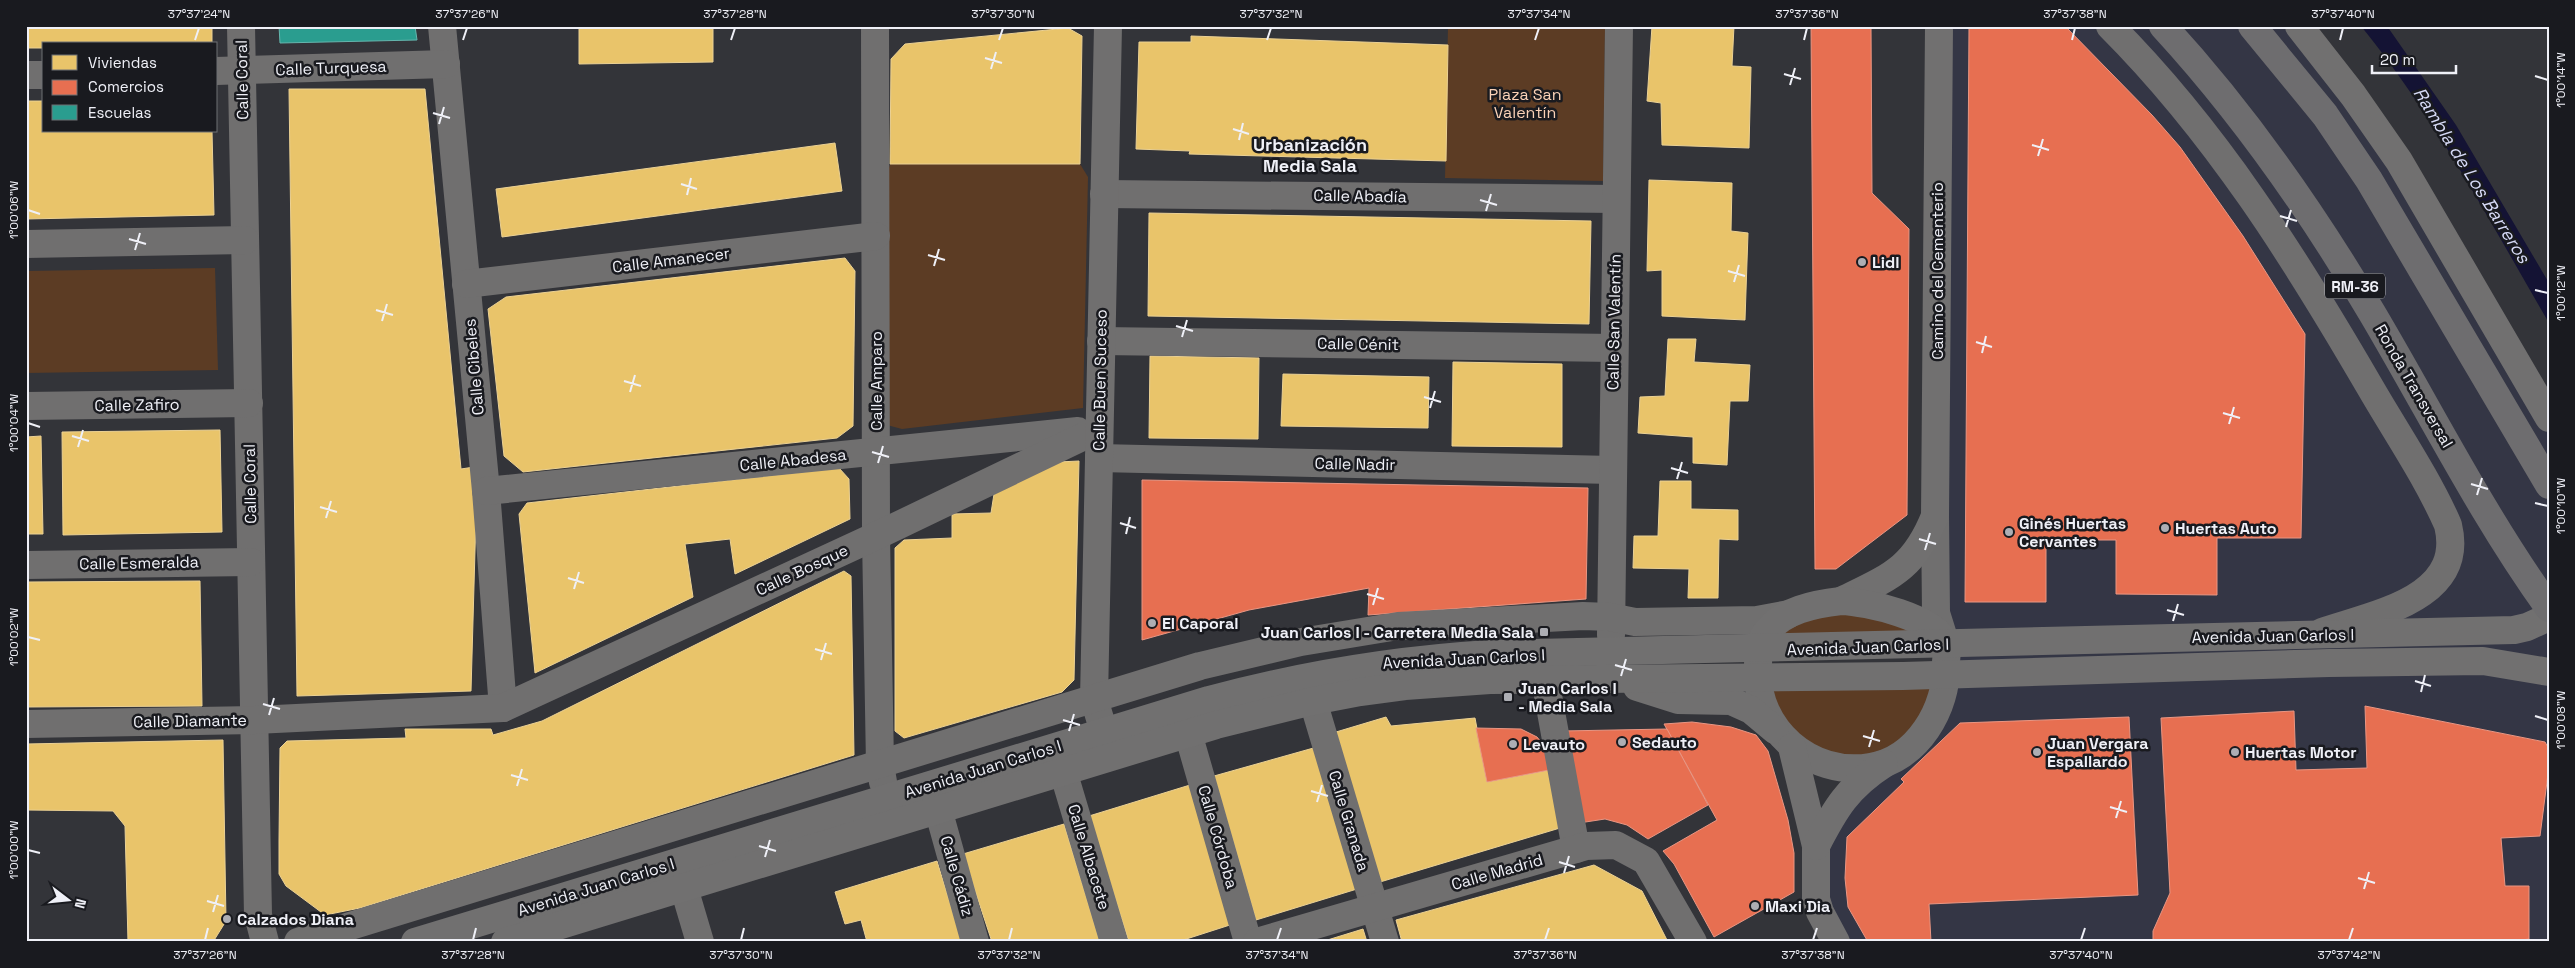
<svg xmlns="http://www.w3.org/2000/svg" width="2575" height="968" viewBox="0 0 2575 968" font-family="'Space Grotesk',sans-serif">
	<style>
		.built { fill: #343645 }
		.green { fill: #5c3c24 }
		.water { fill: #141334 }
		.homes { fill: #e9c46a; stroke: #ebd194 }
		.shops { fill: #e76f51; stroke: #e99683 }
		.schools { fill: #2a9d8f; stroke: #65b6ae }
		.lines { fill: none; stroke-linecap: round; stroke-linejoin: round }
		.minor { stroke: #706f6f; stroke-width: 28 }
		.major { stroke: #717070; stroke-width: 28 }
		.highway { stroke: #6e6d6f; stroke-width: 28 }
		.ticks { fill: none; stroke: #eff0f7; stroke-width: 2 }
		.poi-dot { fill: #adaeb4; stroke: #191a1f; stroke-width: 2 }
		.labels { text-anchor: middle; dominant-baseline: central; stroke-width: 5; stroke-linejoin: round; paint-order: stroke }
		.shield { fill: #191a1f; stroke: #afb0b6; stroke-width: 1 }
		.shield-label { font-size: 15px; font-weight: bold; fill: #eff0f7 }
		.street-label { font-size: 16px; fill: #eff0f7; stroke: #191a1f }
		.park-label { font-size: 16px; fill: #fbd2b7; stroke: #191a1f }
		.poi-label { font-size: 16px; font-weight: bold; fill: #eff0f7; stroke: #191a1f; text-anchor: start }
		.neighbourhood-label { font-size: 18px; font-weight: bold; fill: #eff0f7; stroke: #191a1f }
		.water-label { font-size: 18px; font-style: italic; fill: #d6daf6; stroke: #191a1f }
		.neatline { fill: none; stroke: #eff0f7; stroke-width: 2 }
		.ticks-label { font-size: 12px; text-anchor: middle; fill: #eff0f7 }
	</style>
	<rect width="100%" height="100%" fill="#333439"/>
	<polygon class="built" points="1939,26 2299,26 2549,410 2549,942 1836,942 1820,912 1823,833 1936,715"/>
	<g class="green">
		<polygon points="1448,26 1605,26 1603,181 1445,178"/>
		<polygon points="890,164 1080,164 1088,177 1083,408 902,429 887,425 887,176"/>
		<polygon points="215,268 218,370 26,373 26,271"/>
		<polygon points="1823,603 1936,633 1761,643"/>
		<polygon points="1947,675 1899,754 1816,761 1760,692"/>
	</g>
	<path class="water" d="M2361,26H2387L2456,125L2549,283V323C2490,222 2435,117 2361,26Z"/>
	<g class="homes">
		<polygon points="26,26 212,26 212,44 44,44 44,48 26,48"/>
		<polygon points="579,26 713,26 713,62 579,64"/>
		<polygon points="1652,26 1734,26 1732,66 1751,67 1749,148 1662,145 1661,103 1647,101"/>
		<polygon points="1068,28 1082,36 1080,164 890,164 891,59 905,44"/>
		<polygon points="1191,36 1448,45 1446,161 1189,154 1190,151 1136,149 1139,42 1191,42"/>
		<polygon points="289,89 425,89 461,469 474,467 476,515 471,691 297,696"/>
		<polygon points="26,101 44,101 44,131 212,131 214,215 26,219"/>
		<polygon points="835,143 842,191 502,237 496,189"/>
		<polygon points="1649,180 1732,183 1731,231 1748,233 1745,320 1662,316 1662,270 1647,271"/>
		<polygon points="1149,213 1591,221 1589,324 1148,316"/>
		<polygon points="845,258 855,271 853,426 837,438 523,472 504,456 488,309 506,297"/>
		<polygon points="1668,339 1696,339 1694,362 1750,365 1748,401 1730,401 1727,465 1693,463 1693,437 1638,433 1640,397 1665,396"/>
		<polygon points="1150,356 1259,358 1258,439 1149,438"/>
		<polygon points="1453,362 1562,364 1562,447 1452,446"/>
		<polygon points="1283,374 1429,377 1428,428 1281,426"/>
		<polygon points="220,430 222,532 63,535 62,432"/>
		<polygon points="41,436 43,534 26,534 26,437"/>
		<polygon points="1079,461 1074,680 1062,692 904,738 895,731 895,548 904,540 952,538 952,514 991,513 994,494 1058,462"/>
		<polygon points="839,468 849,479 850,519 735,574 730,539 685,544 693,597 535,673 519,514 527,503"/>
		<polygon points="1660,481 1691,481 1691,509 1738,510 1738,540 1719,539 1718,598 1688,598 1689,569 1633,568 1634,536 1658,536"/>
		<polygon points="844,571 851,576 854,755 360,908 325,915 286,886 279,874 279,841 280,748 287,741 406,738 405,729 491,729 493,735 542,721"/>
		<polygon points="200,581 202,706 26,707 26,582"/>
		<polygon points="1386,717 1391,726 1475,718 1487,782 1549,770 1560,828 1380,882 1336,732"/>
		<polygon points="223,740 226,921 213,942 128,942 125,826 113,811 26,810 26,744"/>
		<polygon points="1317,747 1357,889 1256,920 1214,776"/>
		<polygon points="1190,785 1233,924 1177,942 1129,942 1089,816"/>
		<polygon points="1064,824 1100,942 992,942 963,854"/>
		<polygon points="937,861 962,942 867,942 861,920 845,924 835,892"/>
		<polygon points="1594,865 1642,891 1668,942 1402,942 1396,920"/>
		<polygon points="1363,929 1367,942 1321,942"/>
	</g>
	<g class="shops">
		<polygon points="1811,26 1871,26 1872,193 1909,229 1907,515 1836,569 1815,569"/>
		<polygon points="1969,26 2065,26 2152,115 2180,147 2243,236 2305,334 2301,538 2217,538 2217,595 2116,594 2116,540 2046,540 2046,602 1965,602"/>
		<polygon points="1142,480 1588,488 1586,599 1368,615 1369,588 1249,610 1142,640"/>
		<polygon points="2365,706 2545,742 2549,749 2549,766 2540,836 2501,838 2505,886 2529,886 2529,939 2506,942 2153,942 2153,931 2170,893 2161,718 2294,711 2296,770 2367,768"/>
		<polygon points="2129,717 2138,895 1929,904 1931,942 1868,942 1848,907 1845,878 1847,837 1904,782 1901,779 1960,723"/>
		<polygon points="1692,722 1731,727 1756,735 1768,751 1788,820 1794,853 1794,892 1714,937 1674,864 1663,851 1717,820 1664,724"/>
		<polygon points="1476,728 1521,729 1537,737 1546,748 1549,770 1487,782"/>
		<polygon points="1667,729 1708,805 1648,839 1627,825 1605,819 1579,823 1562,731"/>
	</g>
	<polygon class="schools" points="279,26 415,26 417,40 280,43"/>
	<g class="lines">
		<g class="minor">
			<polyline points="241,26 258,915 265,942"/>
			<polyline points="442,26 486,491 503,708"/>
			<polyline points="875,26 876,536 880,765 883,782"/>
			<path d="M2110,26C2216,132 2295,258 2370,387C2396,432 2427,477 2448,525C2466,599 2374,614 2322,632"/>
			<polyline points="216,71 446,64"/>
			<polyline points="26,75 44,75"/>
			<polyline points="1104,194 1616,199"/>
			<polyline points="26,244 245,240"/>
			<polyline points="466,284 876,236"/>
			<polyline points="1101,341 1614,348"/>
			<polyline points="26,406 249,403"/>
			<polyline points="1099,458 1612,470"/>
			<polyline points="486,491 1078,431"/>
			<polyline points="1935,516 1936,613 1946,645"/>
			<polyline points="26,565 251,562"/>
			<polyline points="1611,635 1619,26"/>
			<polyline points="1545,679 1576,849"/>
			<polyline points="1313,701 1385,942"/>
			<polyline points="26,724 255,720 503,708 876,536 1099,429"/>
			<polyline points="1104,732 1094,699 1108,26"/>
			<polyline points="1188,733 1248,942"/>
			<polyline points="1063,771 1114,942"/>
			<polyline points="938,809 975,942"/>
			<polyline points="684,888 700,942"/>
			<polyline points="298,942 1200,666 1301,642 1398,626 1583,616 1610,617 1635,622 1757,620 1789,614"/>
			<polyline points="1257,942 1586,846 1616,845 1646,861 1693,942"/>
		</g>
		<g class="major">
			<polyline points="2299,26 2353,95 2399,161 2549,418"/>
			<path d="M1841,601C1890,577 1914,569 1935,516L1939,26"/>
			<path d="M1841,601C1867,602 1935,617 1946,644C1948,649 1946,658 1946,663C1948,708 1917,760 1870,767C1811,777 1755,729 1758,669C1758,656 1758,644 1766,633C1782,610 1815,604 1841,601Z"/>
			<polyline points="1637,687 1678,700 1731,701 1751,710 1775,730"/>
			<polyline points="1792,747 1816,846 1816,899 1820,912 1836,942"/>
			<path d="M1816,846C1835,809 1848,787 1884,764"/>
			<path d="M415,942L1209,700C1302,675 1393,660 1489,654L2514,630L2527,627L2549,617"/>
			<polyline points="505,942 1216,725 1313,701 1360,692 1405,686 1490,680 1903,676 2329,663 2483,661 2549,672"/>
		</g>
		<g class="highway">
			<path d="M2163,26C2244,114 2311,210 2372,313C2430,411 2482,515 2549,608"/>
			<polyline points="2252,26 2325,115 2369,180 2549,485"/>
		</g>
	</g>
	<path class="ticks" d="M195,40L199,28M463,40L467,28M731,40L735,28M999,40L1003,28M1267,40L1271,28M1535,40L1539,28M1804,40L1807,28M2072,40L2075,28M2340,40L2343,28M985,58L1002,63M991,69L996,52M1784,74L1801,79M2535,76L2548,80M1790,85L1795,68M433,113L450,118M439,124L444,107M1233,129L1249,134M1239,140L1243,123M2032,145L2049,150M2038,156L2043,139M681,184L697,189M687,195L691,178M1480,200L1497,205M28,210L40,214M1486,211L1491,194M2280,216L2297,221M2286,227L2291,210M129,239L146,244M135,250L140,233M928,255L945,260M934,266L939,249M1728,271L1745,276M1734,282L1739,265M2535,290L2548,293M376,310L393,315M382,321L387,304M1176,326L1193,331M1182,337L1187,320M1976,342L1992,347M1982,353L1986,336M624,381L641,386M630,392L635,375M1424,397L1441,402M1430,408L1435,391M2223,413L2240,418M28,423L40,427M2229,424L2234,407M72,436L89,441M78,447L83,430M872,452L889,457M878,463L883,446M1671,468L1688,473M1677,479L1682,462M2471,484L2488,489M2477,495L2482,478M2535,503L2548,506M320,507L337,512M326,518L331,501M1120,523L1136,528M1126,534L1130,517M1919,539L1936,544M1925,550L1930,533M568,578L584,583M574,589L579,572M1367,594L1384,599M1373,605L1378,588M2167,610L2184,615M2173,621L2178,604M28,637L40,640M815,649L832,654M821,660L826,643M1615,665L1632,670M1621,676L1626,659M2415,681L2431,686M2421,692L2425,675M263,704L280,709M269,715L274,698M2535,716L2548,720M1063,720L1080,725M1069,731L1074,714M1863,736L1880,741M1869,747L1874,730M511,775L528,780M517,786L522,769M1311,791L1328,796M1317,802L1322,785M2110,807L2127,812M2116,818L2121,801M759,846L776,851M28,850L40,853M765,857L770,840M1559,862L1575,867M1564,873L1569,856M2358,878L2375,883M2364,889L2369,872M207,901L224,906M213,912L218,895M205,940L208,928M473,940L476,928M741,940L744,928M1009,940L1012,928M1277,940L1281,928M1545,940L1549,928M1813,940L1817,928M2081,940L2085,928M2349,940L2353,928"/>
	<g class="poi-dot">
		<circle cx="1862" cy="262" r="5"/>
		<circle cx="2165" cy="528" r="5"/>
		<circle cx="2009" cy="532" r="5"/>
		<circle cx="1152" cy="623" r="5"/>
		<rect x="1539" y="627" width="10" height="10" rx="2.5"/>
		<rect x="1503" y="692" width="10" height="10" rx="2.5"/>
		<circle cx="1622" cy="742" r="5"/>
		<circle cx="1513" cy="744" r="5"/>
		<circle cx="2037" cy="752" r="5"/>
		<circle cx="2235" cy="752" r="5"/>
		<circle cx="1755" cy="906" r="5"/>
		<circle cx="227" cy="919" r="5"/>
	</g>
	<g class="labels">
		<rect class="shield" x="2325" y="273.5" width="60" height="25" rx="4"/>
		<g class="shield-label">
			<text x="2355" y="286">RM-36</text>
		</g>
		<g class="street-label">
			<text transform="translate(331 68) rotate(-2)">Calle Turquesa</text>
			<text transform="translate(242 80) rotate(-91)">Calle Coral</text>
			<text transform="translate(1360 196) rotate(1)">Calle Abadía</text>
			<text transform="translate(671 260) rotate(-7)">Calle Amanecer</text>
			<text transform="translate(1937 271) rotate(-90)">Camino del Cementerio</text>
			<text transform="translate(1614 322) rotate(-89)">Calle San Valentín</text>
			<text transform="translate(1358 344) rotate(1)">Calle Cénit</text>
			<text transform="translate(474 367) rotate(-95)">Calle Cibeles</text>
			<text transform="translate(1100 380) rotate(-89)">Calle Buen Suceso</text>
			<text transform="translate(876 381) rotate(-90)">Calle Amparo</text>
			<text transform="translate(2414 386) rotate(60)">Ronda Transversal</text>
			<text transform="translate(137 405) rotate(-1)">Calle Zafiro</text>
			<text transform="translate(793 460) rotate(-6)">Calle Abadesa</text>
			<text transform="translate(1355 464) rotate(1)">Calle Nadir</text>
			<text transform="translate(250 484) rotate(-91)">Calle Coral</text>
			<text transform="translate(139 563) rotate(-1)">Calle Esmeralda</text>
			<text transform="translate(802 570) rotate(-25)">Calle Bosque</text>
			<text transform="translate(2273 636) rotate(-1)">Avenida Juan Carlos I</text>
			<text transform="translate(1868 647) rotate(-2)">Avenida Juan Carlos I</text>
			<text transform="translate(1464 659) rotate(-3)">Avenida Juan Carlos I</text>
			<text transform="translate(190 721) rotate(-1)">Calle Diamante</text>
			<text transform="translate(983 769) rotate(-17)">Avenida Juan Carlos I</text>
			<text transform="translate(1349 821) rotate(73)">Calle Granada</text>
			<text transform="translate(1218 837) rotate(74)">Calle Córdoba</text>
			<text transform="translate(1089 857) rotate(73)">Calle Albacete</text>
			<text transform="translate(1497 872) rotate(-16)">Calle Madrid</text>
			<text transform="translate(957 876) rotate(74)">Calle Cádiz</text>
			<text transform="translate(596 887) rotate(-17)">Avenida Juan Carlos I</text>
		</g>
		<g class="park-label">
			<text x="1525" y="94">Plaza San<tspan x="1525" dy="18">Valentín</tspan></text>
		</g>
		<g class="poi-label">
			<text x="1872" y="262">Lidl</text>
			<text x="2019" y="523">Ginés Huertas<tspan x="2019" dy="18">Cervantes</tspan></text>
			<text x="2175" y="528">Huertas Auto</text>
			<text x="1162" y="623">El Caporal</text>
			<text x="1534" y="632" text-anchor="end">Juan Carlos I - Carretera Media Sala</text>
			<text x="1518" y="688">Juan Carlos I<tspan x="1518" dy="18">- Media Sala</tspan></text>
			<text x="1632" y="742">Sedauto</text>
			<text x="2047" y="743">Juan Vergara<tspan x="2047" dy="18">Espallardo</tspan></text>
			<text x="1523" y="744">Levauto</text>
			<text x="2245" y="752">Huertas Motor</text>
			<text x="1765" y="906">Maxi Dia</text>
			<text x="237" y="919">Calzados Diana</text>
		</g>
		<g class="neighbourhood-label">
			<text x="1310" y="144">Urbanización<tspan x="1310" dy="21">Media Sala</tspan></text>
		</g>
		<g class="water-label">
			<text transform="translate(2472 175) rotate(58)">Rambla de Los Barreros</text>
		</g>
	</g>
	<rect width="2575" height="968" fill="none" stroke="#191a1f" stroke-width="55"/>
	<rect x="42" y="42" width="175" height="90" fill="#191a1f" stroke="#6f7075"/>
	<rect x="52" y="55" width="25" height="15" fill="#e9c46a" stroke="#6f7075"/>
	<text x="88" y="68" font-size="15" fill="#eff0f7">Viviendas</text>
	<rect x="52" y="80" width="25" height="15" fill="#e76f51" stroke="#6f7075"/>
	<text x="88" y="92" font-size="15" fill="#eff0f7">Comercios</text>
	<rect x="52" y="105" width="25" height="15" fill="#2a9d8f" stroke="#6f7075"/>
	<text x="88" y="118" font-size="15" fill="#eff0f7">Escuelas</text>
	<g transform="translate(68 900) rotate(106)" stroke="#191a1f" stroke-width="4" paint-order="stroke">
	<path d="M0-4L9 19L0 12L-9 19Z" fill="#eff0f7"/>
	<text y="-8" font-size="14" font-weight="bold" text-anchor="middle" fill="#eff0f7">N</text>
	</g>
	<path d="M2372 65v8h84v-8" fill="none" stroke="#eff0f7" stroke-width="2.5"/>
	<text x="2380" y="65" font-size="15" fill="#eff0f7" stroke="#191a1f" stroke-width="4" paint-order="stroke">20 m</text>
	<rect x="28" y="28" width="2520" height="912" class="neatline"/>
	<g class="ticks-label">
		<text x="199" y="18">37°37'24"N</text>
		<text x="467" y="18">37°37'26"N</text>
		<text x="735" y="18">37°37'28"N</text>
		<text x="1003" y="18">37°37'30"N</text>
		<text x="1271" y="18">37°37'32"N</text>
		<text x="1539" y="18">37°37'34"N</text>
		<text x="1807" y="18">37°37'36"N</text>
		<text x="2075" y="18">37°37'38"N</text>
		<text x="2343" y="18">37°37'40"N</text>
		<text transform="translate(2561 80) rotate(-90)" y="4">1°00'14"W</text>
		<text transform="translate(14 210) rotate(-90)" y="4">1°00'06"W</text>
		<text transform="translate(2561 293) rotate(-90)" y="4">1°00'12"W</text>
		<text transform="translate(14 423) rotate(-90)" y="4">1°00'04"W</text>
		<text transform="translate(2561 506) rotate(-90)" y="4">1°00'10"W</text>
		<text transform="translate(14 637) rotate(-90)" y="4">1°00'02"W</text>
		<text transform="translate(2561 720) rotate(-90)" y="4">1°00'08"W</text>
		<text transform="translate(14 850) rotate(-90)" y="4">1°00'00"W</text>
		<text x="205" y="959">37°37'26"N</text>
		<text x="473" y="959">37°37'28"N</text>
		<text x="741" y="959">37°37'30"N</text>
		<text x="1009" y="959">37°37'32"N</text>
		<text x="1277" y="959">37°37'34"N</text>
		<text x="1545" y="959">37°37'36"N</text>
		<text x="1813" y="959">37°37'38"N</text>
		<text x="2081" y="959">37°37'40"N</text>
		<text x="2349" y="959">37°37'42"N</text>
	</g>
</svg>
